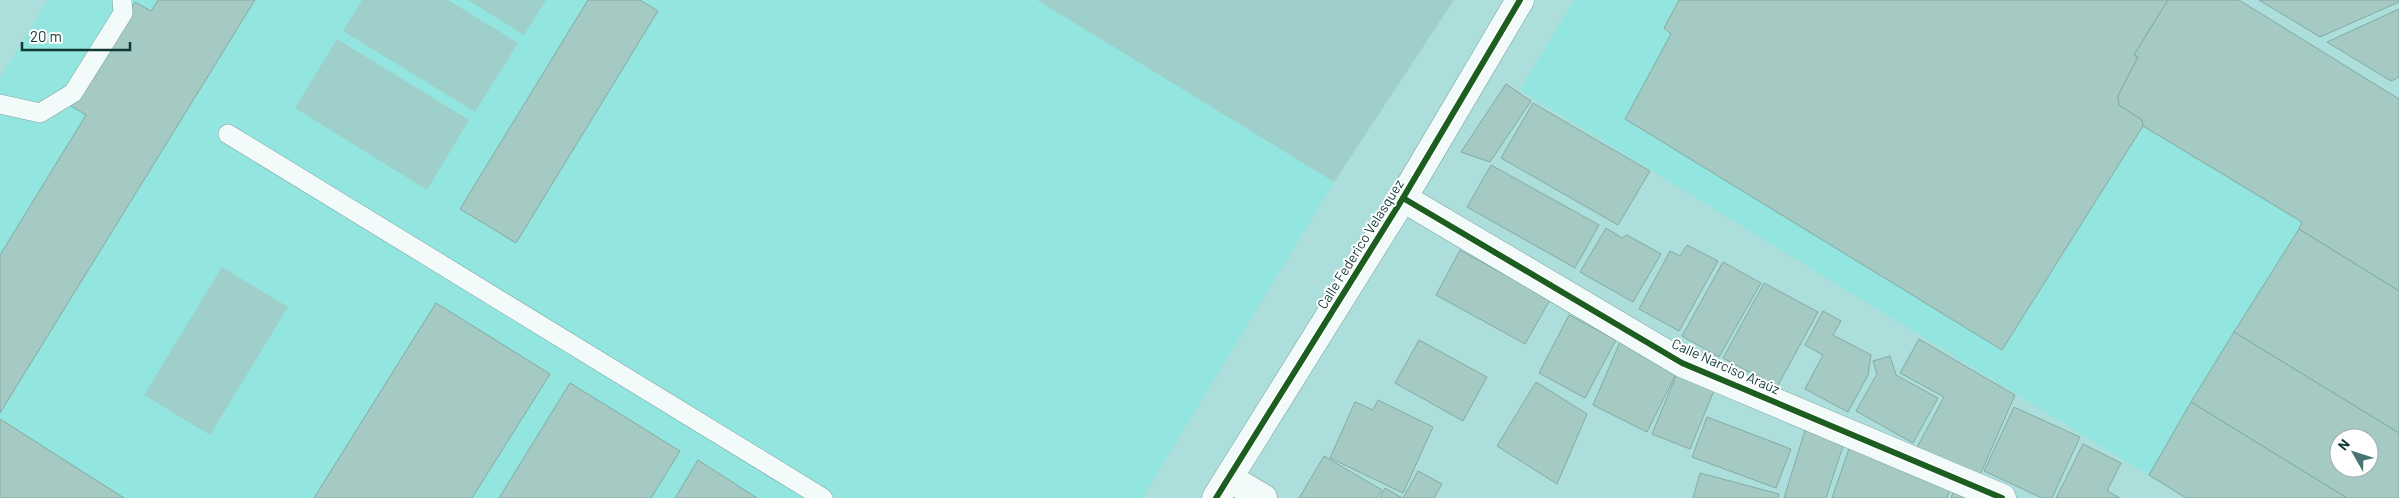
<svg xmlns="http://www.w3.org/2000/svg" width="2399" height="498" viewBox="0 0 2399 498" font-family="Barlow,sans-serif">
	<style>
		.built { fill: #93e5df; fill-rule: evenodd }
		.green { fill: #9fcfcb }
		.building { fill: #a5c9c3; stroke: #84aaa3; fill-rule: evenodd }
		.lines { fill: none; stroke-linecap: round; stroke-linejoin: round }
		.lane-casing { stroke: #7aa5a2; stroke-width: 20 }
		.street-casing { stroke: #7aa5a2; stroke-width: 29 }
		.lane { stroke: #f3fafa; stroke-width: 19 }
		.street { stroke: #f3fafa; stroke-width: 28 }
		.cycleway-casing { stroke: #fff; stroke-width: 9 }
		.cycleway { stroke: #1b5e20; stroke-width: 6 }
		.labels { text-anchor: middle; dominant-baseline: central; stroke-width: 4; stroke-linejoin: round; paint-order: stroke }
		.street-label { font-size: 14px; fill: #113a37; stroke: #fff }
	</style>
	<rect width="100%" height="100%" fill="#acdedb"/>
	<g class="built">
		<polygon points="48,0 1038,0 1334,182 1142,498 0,498 0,78"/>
		<path d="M1574,0H2239L2399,99V498H2186L1520,90ZM2339,438H2369V468H2339Z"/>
	</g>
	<g class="green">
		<polygon points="362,0 448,0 518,43 475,112 343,31"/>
		<polygon points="468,0 546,0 524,35"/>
		<polygon points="1037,0 1454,0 1334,182"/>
		<polygon points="337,39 469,120 427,190 295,108"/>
		<polygon points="222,267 288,307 210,435 144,395"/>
	</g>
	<g class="building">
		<polygon points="158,0 255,0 0,413 0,255 86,115 71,106 135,2 151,11"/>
		<polygon points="588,0 640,0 658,11 516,243 460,209"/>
		<polygon points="1679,0 2168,0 2134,55 2138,57 2118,96 2119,105 2142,120 2143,126 2002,350 1625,119 1671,34 1664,28"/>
		<polygon points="2168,0 2239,0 2399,99 2399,291 2299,229 2302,222 2143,126 2142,120 2119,105 2118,96 2138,57 2134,55"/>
		<polygon points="2259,0 2399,0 2399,2 2320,37"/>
		<polygon points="2399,9 2399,77 2391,81 2327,42"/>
		<polygon points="1506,84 1531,101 1490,162 1461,152"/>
		<polygon points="1533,103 1650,171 1618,225 1501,158"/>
		<polygon points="1491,165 1599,225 1575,268 1467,207"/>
		<polygon points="1606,228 1622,238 1627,235 1661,254 1633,302 1580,272"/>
		<polygon points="2299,229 2399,291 2399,433 2234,332"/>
		<polygon points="1687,245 1718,261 1679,331 1639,309 1670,251 1680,256"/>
		<polygon points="1460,250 1550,300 1525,344 1436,295"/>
		<polygon points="1723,262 1761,283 1719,357 1682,336"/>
		<polygon points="1764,283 1818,312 1777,387 1723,358"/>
		<polygon points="436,303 550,374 472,498 314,498"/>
		<polygon points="1823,311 1841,321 1833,335 1871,355 1868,375 1848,412 1805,389 1823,355 1805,345"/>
		<polygon points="1569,315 1616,340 1585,398 1539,373"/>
		<path d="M2234,332L2399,433V498H2347L2191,402ZM2339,438H2369V468H2339Z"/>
		<polygon points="1919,339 2015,395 1980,475 1916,449 1944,397 1900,373"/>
		<polygon points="1419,340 1487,377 1463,421 1395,383"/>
		<polygon points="1620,342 1678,370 1647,432 1593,405"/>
		<polygon points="1890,356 1896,375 1938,398 1913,443 1856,411 1877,374 1873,361"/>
		<polygon points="1677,373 1715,388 1690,449 1652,434"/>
		<polygon points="1536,382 1587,414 1557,484 1497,446"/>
		<polygon points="570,383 680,451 651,498 499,498"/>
		<polygon points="1378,400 1433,427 1403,493 1330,458 1355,402 1373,410"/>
		<polygon points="2191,402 2347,498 2186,498 2149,475"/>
		<polygon points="2014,407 2080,437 2052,498 2042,498 1984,471"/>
		<polygon points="1707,417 1791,449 1776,488 1692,457"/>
		<polygon points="0,419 124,498 0,498"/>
		<polygon points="1806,427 1847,440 1843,446 1826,498 1784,498"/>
		<polygon points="2083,444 2121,463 2107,491 2120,498 2056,498"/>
		<polygon points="1849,449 1952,484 1947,498 1832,498"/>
		<polygon points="1324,456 1382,490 1377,498 1299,498"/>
		<polygon points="698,460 757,498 675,498"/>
		<polygon points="1418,471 1442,484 1434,498 1403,498"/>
		<polygon points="1700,473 1779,494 1778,498 1693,498"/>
		<polygon points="1955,487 1985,498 1951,498"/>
		<polygon points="1385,488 1402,498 1380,498"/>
	</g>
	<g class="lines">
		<defs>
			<g id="lane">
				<polyline points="0,104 40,113 73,93 123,13 122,0"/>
				<polyline points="228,134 823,498"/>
			</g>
			<g id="street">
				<polyline points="1403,198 1682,363 2002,498"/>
				<polyline points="1229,478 1263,498"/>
				<polyline points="1216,498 1403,198 1520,0"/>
			</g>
		</defs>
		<use href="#lane" class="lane-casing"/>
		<use href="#street" class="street-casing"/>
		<use href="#lane" class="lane"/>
		<use href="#street" class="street"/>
		<defs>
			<g id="cycleway">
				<polyline points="1403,198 1682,363 2002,498"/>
				<polyline points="1216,498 1403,198 1520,0"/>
			</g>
		</defs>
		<use href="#cycleway" class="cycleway-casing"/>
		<use href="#cycleway" class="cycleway"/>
	</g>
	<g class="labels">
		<g class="street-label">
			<text transform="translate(1360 244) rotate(-58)">Calle Federico Velasquez</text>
			<text transform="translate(1726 366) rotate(24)">Calle Narciso Araúz</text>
		</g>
	</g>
	<g transform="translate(2354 453) rotate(309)"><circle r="24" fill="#ffffff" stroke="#a0b0af"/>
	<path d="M0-4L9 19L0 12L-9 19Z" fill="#477370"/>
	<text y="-8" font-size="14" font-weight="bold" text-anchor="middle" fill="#113a37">N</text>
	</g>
	<path d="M22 42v8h108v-8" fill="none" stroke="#113a37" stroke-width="2.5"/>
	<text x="30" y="42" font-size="15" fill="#113a37" stroke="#ffffff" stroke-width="4" paint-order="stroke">20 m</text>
</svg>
